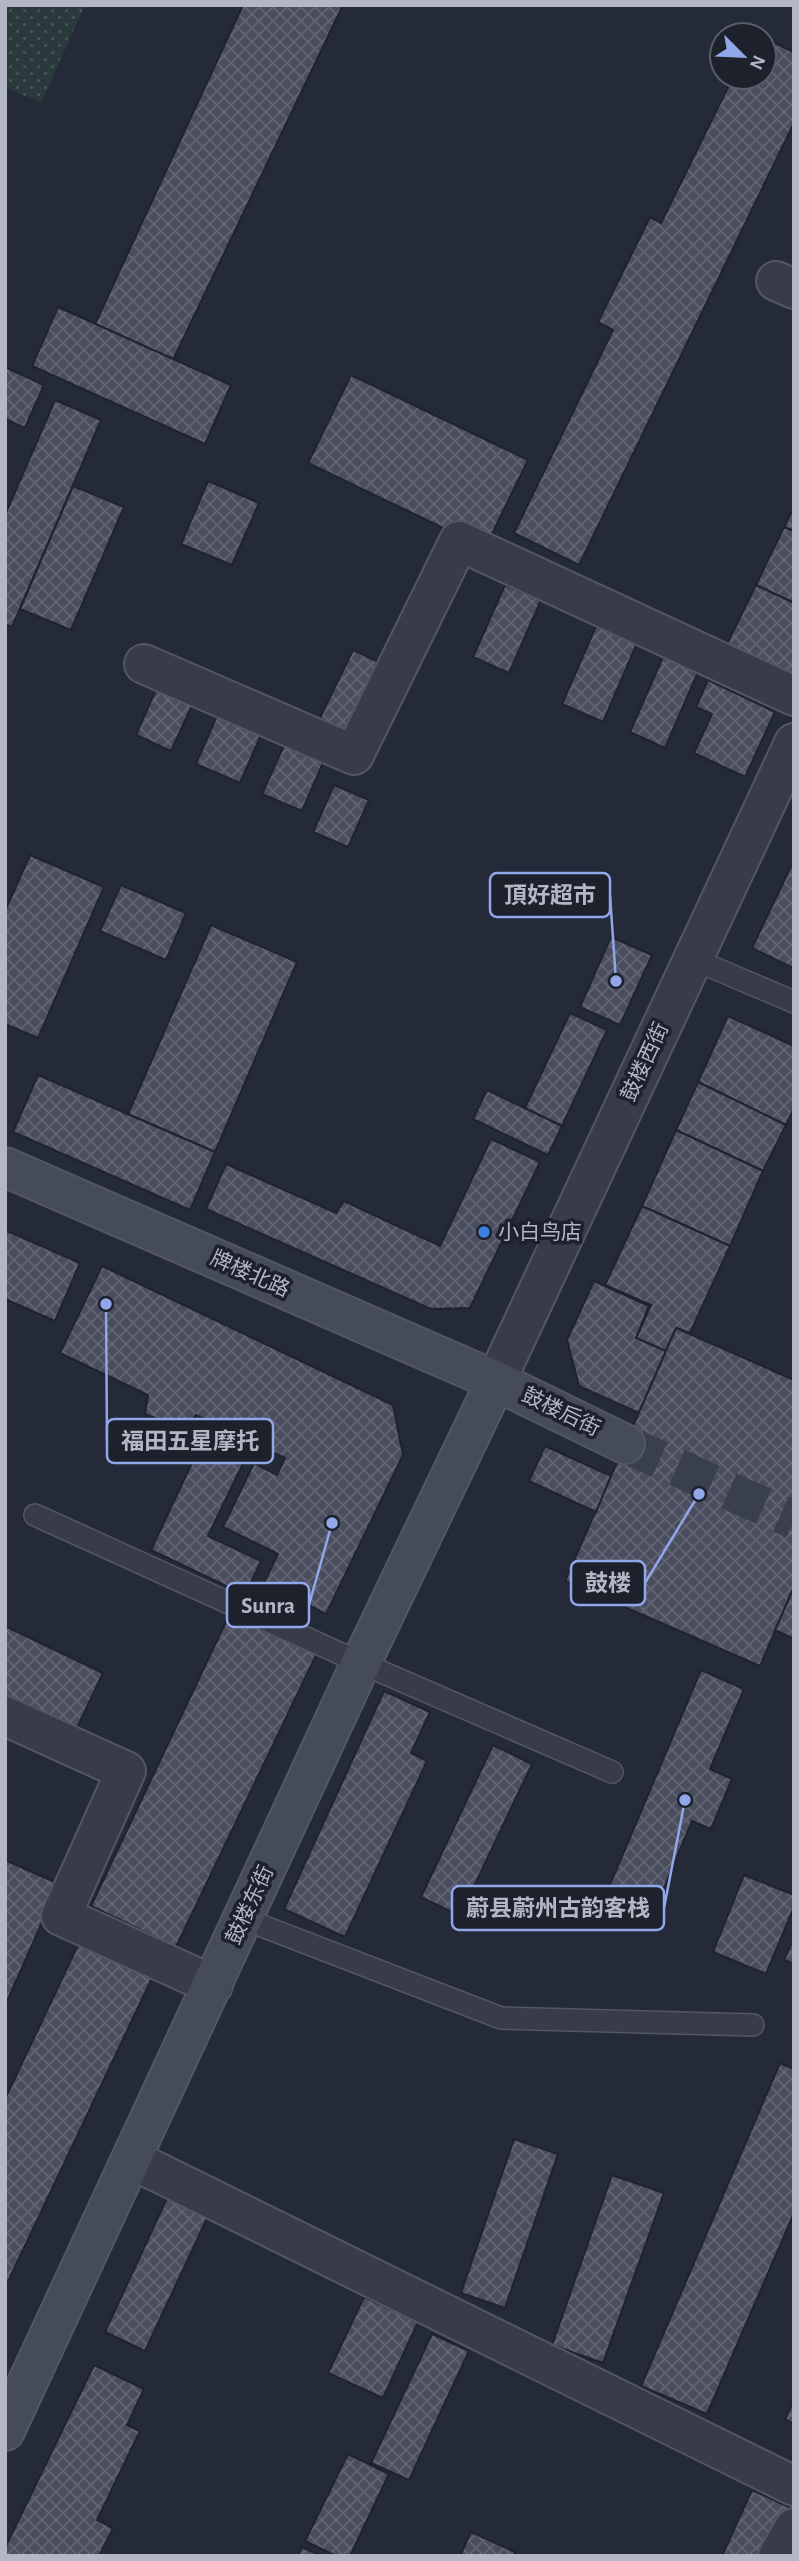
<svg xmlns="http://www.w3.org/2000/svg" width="799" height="2561" viewBox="0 0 799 2561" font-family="'Alegreya Sans','Noto Sans SC',sans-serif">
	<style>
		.grass { fill: url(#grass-dots) }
		.building { fill: url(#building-cross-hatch); stroke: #1f232e; stroke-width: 2 }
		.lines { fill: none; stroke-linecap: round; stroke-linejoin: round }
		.secondary-tunnel { stroke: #393f4c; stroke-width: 38; stroke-dasharray: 38 19; stroke-linecap: butt }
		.lane-casing { stroke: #535763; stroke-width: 24 }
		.street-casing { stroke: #535763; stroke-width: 42 }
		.secondary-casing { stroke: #535763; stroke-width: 42 }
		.lane { stroke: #383c48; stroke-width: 21 }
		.street { stroke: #383c48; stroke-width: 38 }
		.secondary { stroke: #464b5a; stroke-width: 38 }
		.shop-dot { fill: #3f7fe0; stroke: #1d212c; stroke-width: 2.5 }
		.labels { text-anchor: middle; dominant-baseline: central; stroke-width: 7; stroke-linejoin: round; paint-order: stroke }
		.street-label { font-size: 21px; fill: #b3b7c4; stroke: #1d212c }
		.poi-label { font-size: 21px; fill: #b3b7c4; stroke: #1d212c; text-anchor: start }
		.leader { fill: none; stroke: #91a7ea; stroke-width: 2.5 }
		.callout-dot { fill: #91a7ea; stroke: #1d212c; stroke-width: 2.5 }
		.callout { fill: #1d212c; stroke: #91a7ea; stroke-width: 2.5 }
		.callout-label { font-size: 23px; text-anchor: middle; font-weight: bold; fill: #b3b7c4 }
	</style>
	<defs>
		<pattern id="grass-dots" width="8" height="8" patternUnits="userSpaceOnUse" patternTransform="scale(1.75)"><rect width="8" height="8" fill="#2a3a3c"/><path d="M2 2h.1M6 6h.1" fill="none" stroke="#465457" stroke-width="1.8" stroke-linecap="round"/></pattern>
		<pattern id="building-cross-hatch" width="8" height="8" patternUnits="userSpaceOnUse" patternTransform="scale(1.75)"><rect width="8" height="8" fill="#494d5d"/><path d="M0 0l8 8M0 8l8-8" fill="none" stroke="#616473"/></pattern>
	</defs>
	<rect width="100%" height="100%" fill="#242a37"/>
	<polygon class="grass" points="5,5 85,5 41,103 5,87"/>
	<g class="building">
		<polygon points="243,5 343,5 173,360 95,324"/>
		<polygon points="764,38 794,52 794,123 579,565 514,533 613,330 598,322 650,217 661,223 733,77 764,77"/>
		<polygon points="58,307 231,385 205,444 32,366"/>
		<polygon points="5,367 44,385 25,428 5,419"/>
		<polygon points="351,375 528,460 485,548 308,463"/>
		<polygon points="55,400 101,420 12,627 5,624 5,515"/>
		<polygon points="208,481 259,503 232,565 181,544"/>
		<polygon points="73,486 124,507 71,630 20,609"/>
		<polygon points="794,507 794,531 784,527"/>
		<polygon points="784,527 794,531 794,603 756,585"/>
		<polygon points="505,585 541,600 509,673 473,657"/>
		<polygon points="756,585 794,603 794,682 724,650"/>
		<polygon points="597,624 638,641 603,722 562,704"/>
		<polygon points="353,650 389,667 352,744 316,726"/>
		<polygon points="663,657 698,672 665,748 630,732"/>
		<polygon points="708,680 775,712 745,777 694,753 712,714 696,707"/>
		<polygon points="159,683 195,699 171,751 136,735"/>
		<polygon points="220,709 264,728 240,783 196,764"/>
		<polygon points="287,739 326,756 302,811 262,794"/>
		<polygon points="334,785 369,800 348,847 313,832"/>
		<polygon points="30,855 104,887 38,1038 5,1024 5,911"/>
		<polygon points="794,860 794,966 793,968 752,948"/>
		<polygon points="121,885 186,913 166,960 100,931"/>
		<polygon points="211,925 297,962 215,1152 128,1114"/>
		<polygon points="611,937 652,955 620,1025 580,1007"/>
		<polygon points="570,1013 607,1030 562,1126 525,1108"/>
		<polygon points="728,1016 794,1046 794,1108 786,1125 698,1082"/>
		<polygon points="38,1075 215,1152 190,1210 13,1132"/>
		<polygon points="698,1082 786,1125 763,1171 676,1130"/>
		<polygon points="487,1090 562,1126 548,1155 473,1119"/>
		<polygon points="676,1130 763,1171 730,1246 642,1206"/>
		<polygon points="491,1139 540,1162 470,1308 431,1309 206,1209 226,1164 336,1213 344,1201 440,1246"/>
		<polygon points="642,1206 730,1246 690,1333 676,1328 666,1351 636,1338 651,1305 605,1285"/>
		<polygon points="5,1230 80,1263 55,1321 5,1299"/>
		<polygon points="102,1266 393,1405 403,1455 326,1614 264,1583 278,1554 223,1527 254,1463 277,1475 285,1458 196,1415 183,1429 145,1414 148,1395 60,1353"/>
		<polygon points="594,1281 649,1306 636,1338 666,1351 639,1413 579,1386 567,1340"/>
		<polygon points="676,1328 794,1380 794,1587 760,1666 565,1581"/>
		<polygon points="207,1431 249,1451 208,1536 261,1561 245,1595 151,1550"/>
		<polygon points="545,1446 611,1476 596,1512 529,1481"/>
		<polygon points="794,1587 794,1639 775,1630"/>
		<polygon points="232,1609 318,1651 176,1947 91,1906"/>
		<polygon points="5,1626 103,1673 75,1732 5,1699"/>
		<polygon points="701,1670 744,1689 710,1769 732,1779 711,1829 692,1821 653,1914 606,1894"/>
		<polygon points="384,1691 430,1712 411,1753 427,1761 345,1937 284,1909"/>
		<polygon points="493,1745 532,1764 460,1916 421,1897"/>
		<polygon points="5,1860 59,1884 5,2006"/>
		<polygon points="744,1875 794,1895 794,1907 766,1974 713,1952"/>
		<polygon points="794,1938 794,1964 784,1960"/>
		<polygon points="79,1943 152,1978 5,2288 5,2099"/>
		<polygon points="780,2063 794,2069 794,2213 707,2414 641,2386"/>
		<polygon points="514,2139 558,2154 505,2308 461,2293"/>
		<polygon points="612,2175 664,2193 603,2363 552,2345"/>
		<polygon points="168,2196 209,2214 145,2351 105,2332"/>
		<polygon points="364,2297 418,2322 383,2398 328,2373"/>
		<polygon points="432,2334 469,2351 409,2480 371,2463"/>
		<polygon points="94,2365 144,2389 127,2425 140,2431 97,2520 113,2528 99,2556 5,2556 5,2548"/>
		<polygon points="794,2401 794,2424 785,2419"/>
		<polygon points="348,2454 389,2474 350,2556 336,2556 305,2541"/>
		<polygon points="752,2490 789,2507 767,2556 722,2556"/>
		<polygon points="471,2532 515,2552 513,2556 460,2556"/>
		<polygon points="302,2547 321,2556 298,2556"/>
	</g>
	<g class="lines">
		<polyline class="secondary-tunnel" points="625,1444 794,1520"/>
		<defs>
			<g id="lane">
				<polyline points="693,959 794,1002"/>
				<polyline points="35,1515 361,1663 612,1772"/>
				<polyline points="244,1919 501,2018 753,2025"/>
			</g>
			<g id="street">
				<polyline points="776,281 794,289"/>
				<polyline points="144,664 354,755 459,541 794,696"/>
				<polyline points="496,1381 794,743"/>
				<polyline points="5,1716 126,1771 61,1916 213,1985"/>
				<polyline points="133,2160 794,2486"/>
				<polyline points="778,2556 794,2528"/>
			</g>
			<g id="secondary">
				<polyline points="5,1167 496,1381 625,1444"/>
				<polyline points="5,2431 361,1663 496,1381"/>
			</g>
		</defs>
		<use href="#lane" class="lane-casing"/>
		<use href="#street" class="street-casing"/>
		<use href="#secondary" class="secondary-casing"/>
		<use href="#lane" class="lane"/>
		<use href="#street" class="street"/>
		<use href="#secondary" class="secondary"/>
	</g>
	<circle class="shop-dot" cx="484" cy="1232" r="7"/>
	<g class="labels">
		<g class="street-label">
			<text transform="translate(645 1062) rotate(-65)">鼓楼西街</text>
			<text transform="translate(250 1274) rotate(24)">牌楼北路</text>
			<text transform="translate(561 1412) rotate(26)">鼓楼后街</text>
			<text transform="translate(250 1905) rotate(-65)">鼓楼东街</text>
		</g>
		<g class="poi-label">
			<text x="498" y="1232">小白鸟店</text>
		</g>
	</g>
	<path class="leader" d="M616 981L610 895M106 1304L107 1441M699 1494L645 1583M332 1523L309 1605M685 1800L664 1908"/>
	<g class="callout-dot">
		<circle cx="616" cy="981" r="7"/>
		<circle cx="106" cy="1304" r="7"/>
		<circle cx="699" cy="1494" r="7"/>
		<circle cx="332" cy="1523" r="7"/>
		<circle cx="685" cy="1800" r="7"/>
	</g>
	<g class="callout">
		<rect x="490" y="873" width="120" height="44" rx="7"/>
		<rect x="107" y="1419" width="166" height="44" rx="7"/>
		<rect x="571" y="1561" width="74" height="44" rx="7"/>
		<rect x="227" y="1583" width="82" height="44" rx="7"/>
		<rect x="452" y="1886" width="212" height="44" rx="7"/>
	</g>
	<g class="callout-label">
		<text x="550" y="903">頂好超市</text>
		<text x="190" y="1449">福田五星摩托</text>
		<text x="608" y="1591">鼓楼</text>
		<text x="268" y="1613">Sunra</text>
		<text x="558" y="1916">蔚县蔚州古韵客栈</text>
	</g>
	<rect width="799" height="2561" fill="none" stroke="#b3b7c4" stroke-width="14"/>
	<g transform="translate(743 56) rotate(114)"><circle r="33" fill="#1d212c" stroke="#595d69" stroke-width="2"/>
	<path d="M0-5L12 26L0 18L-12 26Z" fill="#91a7ea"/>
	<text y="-10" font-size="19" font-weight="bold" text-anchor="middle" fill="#b3b7c4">N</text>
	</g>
</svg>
